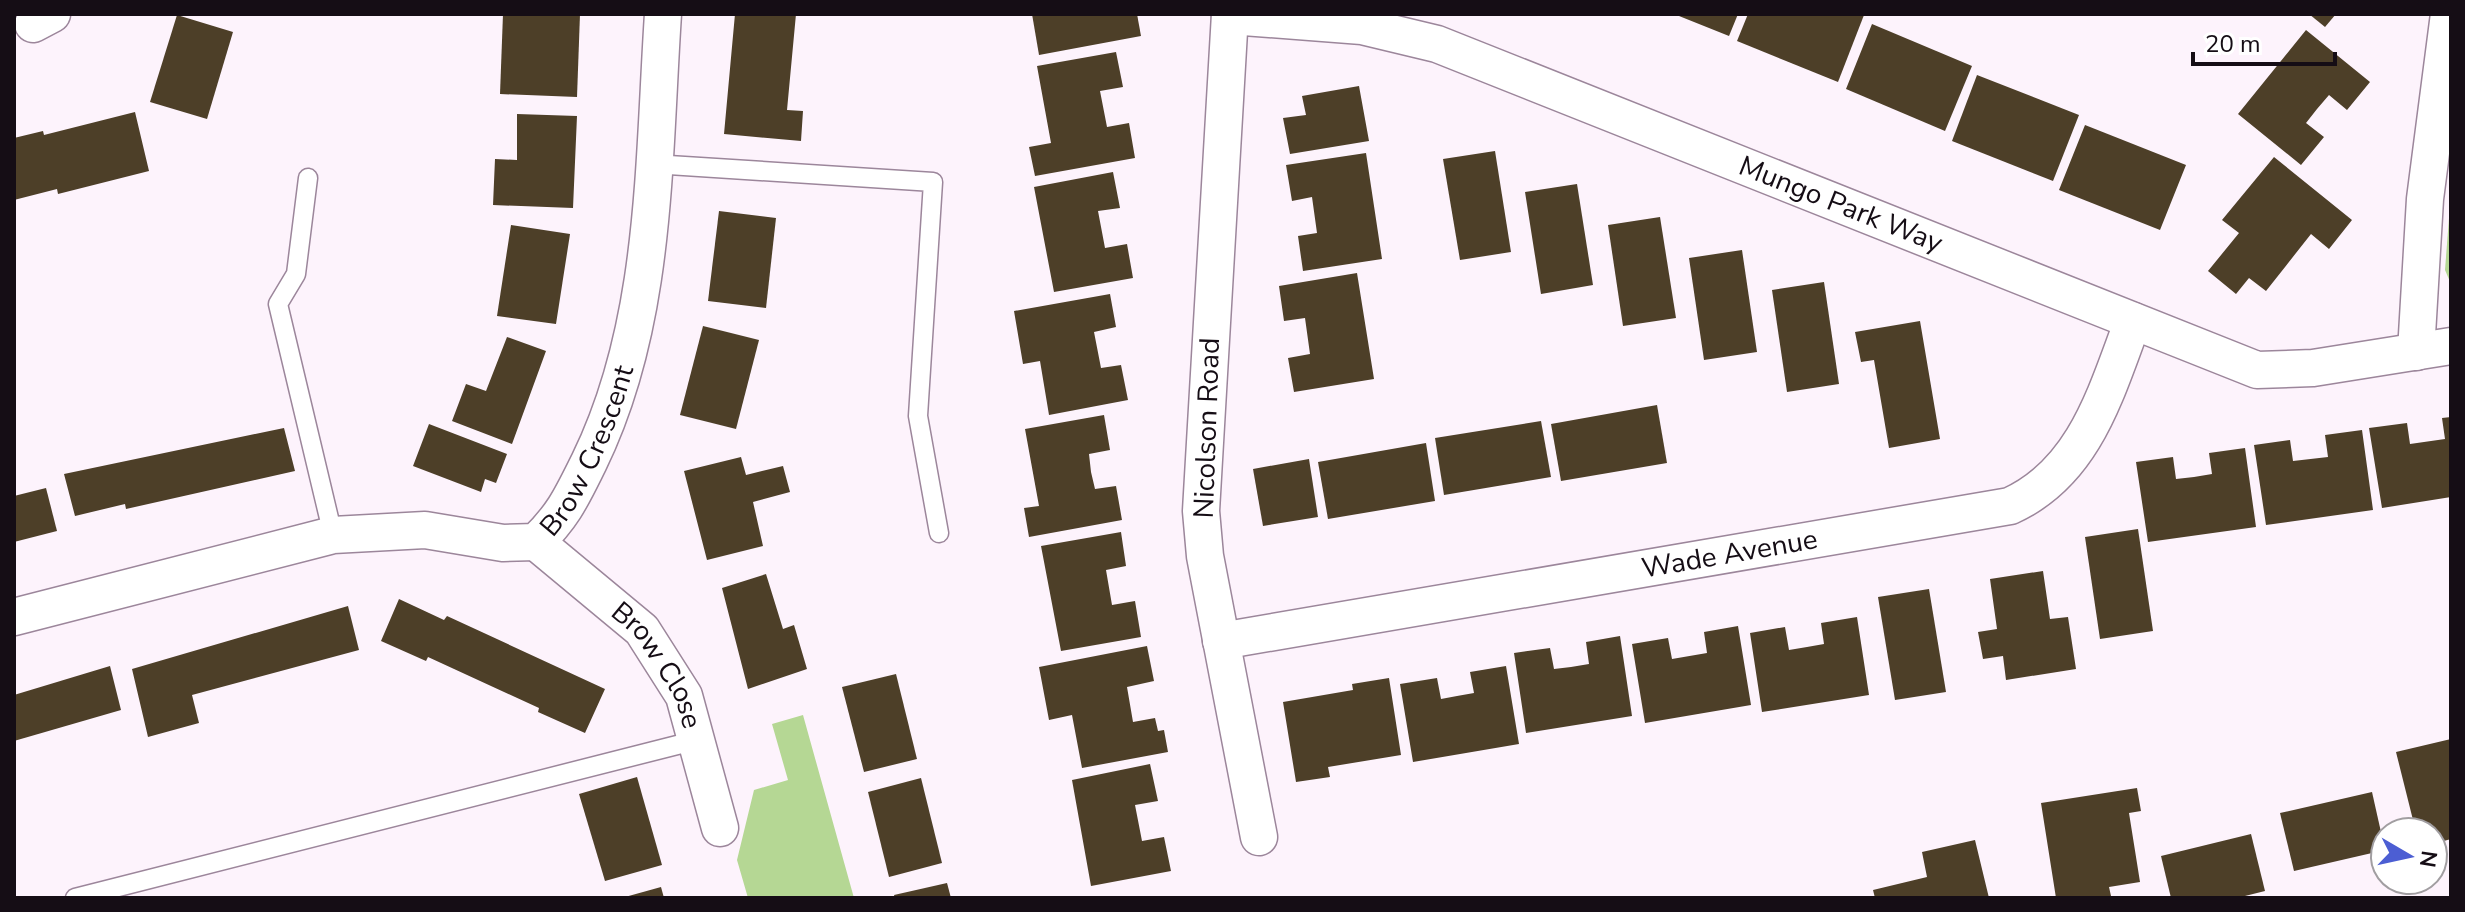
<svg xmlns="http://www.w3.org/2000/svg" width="2465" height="912" viewBox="0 0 2465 912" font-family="'Nunito Sans',sans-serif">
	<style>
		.green { fill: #b5d794 }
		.building { fill: #4d3f28 }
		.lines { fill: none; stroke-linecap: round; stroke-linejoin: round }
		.lane-casing { stroke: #9c869b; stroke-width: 21 }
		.street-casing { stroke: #9c869b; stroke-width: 39 }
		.lane { stroke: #fff; stroke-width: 18 }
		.street { stroke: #fff; stroke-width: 36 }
		.labels { text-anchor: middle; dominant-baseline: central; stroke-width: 8; stroke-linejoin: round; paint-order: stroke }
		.street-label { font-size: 28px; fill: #150d15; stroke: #fff }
	</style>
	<rect width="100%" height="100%" fill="#fdf3fc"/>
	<g class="green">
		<polygon points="2450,205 2451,206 2451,284 2445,270"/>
		<polygon points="803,715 854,898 748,898 737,860 754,790 788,780 772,724"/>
	</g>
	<g class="building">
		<polygon points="503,14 580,14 577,97 500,94"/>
		<polygon points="735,14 796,14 787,110 803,111 801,141 724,134"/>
		<polygon points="1032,14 1137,14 1141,36 1039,55"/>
		<polygon points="1674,14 1738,14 1729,36"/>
		<polygon points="1748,14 1862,14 1864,15 1838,82 1737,41"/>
		<polygon points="2309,14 2336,14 2325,27"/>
		<polygon points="177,15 233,32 207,119 150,102"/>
		<polygon points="1872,24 1972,66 1945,131 1846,89"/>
		<polygon points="2306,30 2370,82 2347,110 2329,95 2317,109 2306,123 2324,137 2301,165 2238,114"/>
		<polygon points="1116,52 1123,87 1100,91 1107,127 1129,123 1135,158 1035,176 1029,147 1051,143 1037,66"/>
		<polygon points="1977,75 2079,115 2053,181 1952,141"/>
		<polygon points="1359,86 1369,141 1290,154 1283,118 1306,115 1302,96"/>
		<polygon points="135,112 149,171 58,194 57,189 14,200 14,138 43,131 44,135"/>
		<polygon points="517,114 577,116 573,208 493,205 495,159 517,160"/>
		<polygon points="2085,125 2186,165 2160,230 2059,190"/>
		<polygon points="1495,151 1511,252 1460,260 1443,159"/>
		<polygon points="1366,153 1382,259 1303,271 1298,236 1317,233 1312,197 1292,201 1286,165"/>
		<polygon points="2274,157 2352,220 2329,249 2311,234 2266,291 2249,278 2236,294 2208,271 2239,233 2222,220"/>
		<polygon points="1113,172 1120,208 1098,211 1105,248 1127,244 1133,278 1054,292 1034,187"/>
		<polygon points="1577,184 1593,285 1541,294 1525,192"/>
		<polygon points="719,211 776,218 766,308 708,301"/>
		<polygon points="1660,217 1676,318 1623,326 1608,225"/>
		<polygon points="511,225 570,234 556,324 497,316"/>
		<polygon points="1742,250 1757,352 1704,360 1689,258"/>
		<polygon points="1357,273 1374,379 1294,392 1288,358 1310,354 1305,318 1284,321 1279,286"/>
		<polygon points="1824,282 1839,384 1787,392 1772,290"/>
		<polygon points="1110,294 1116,327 1094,332 1101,368 1121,365 1128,400 1049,415 1040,361 1023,364 1014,311"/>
		<polygon points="1920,321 1940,439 1889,448 1874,360 1861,362 1855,332"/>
		<polygon points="703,326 759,340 736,429 680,415"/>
		<polygon points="507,337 546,351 512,444 452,421 466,384 486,391"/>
		<polygon points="1657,405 1667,463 1561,481 1551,424"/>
		<polygon points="1104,415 1110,450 1089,454 1091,472 1095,489 1116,486 1122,520 1029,537 1024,508 1039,506 1025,429"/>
		<polygon points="2451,417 2451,497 2382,508 2369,428 2407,423 2410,444 2445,439 2442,418"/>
		<polygon points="1541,421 1551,477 1444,495 1435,438"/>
		<polygon points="429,424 507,454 496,483 485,479 481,492 413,466"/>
		<polygon points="284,428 295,471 126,509 125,504 75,516 64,474"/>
		<polygon points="2362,430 2373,510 2266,525 2254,445 2290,440 2293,461 2328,457 2325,435"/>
		<polygon points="1426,443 1435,501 1328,519 1318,462"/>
		<polygon points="2245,448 2256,527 2148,542 2136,462 2173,457 2176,479 2194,477 2212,474 2209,453"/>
		<polygon points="741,457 746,475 783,466 790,492 753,502 763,546 707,560 684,471"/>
		<polygon points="1309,459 1318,517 1263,526 1253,469"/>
		<polygon points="46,488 57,531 14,542 14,496"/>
		<polygon points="2138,529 2153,631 2100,639 2085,537"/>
		<polygon points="1121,532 1126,566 1106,570 1112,605 1135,601 1141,637 1061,651 1041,546"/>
		<polygon points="2043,571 2050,619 2068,617 2076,669 2006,680 2003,656 1983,659 1978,632 1997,629 1990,579"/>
		<polygon points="766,574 783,629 794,625 807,669 748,689 722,588"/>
		<polygon points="1929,589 1946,692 1895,700 1878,597"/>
		<polygon points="399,599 444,620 447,616 605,689 585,733 538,712 539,708 428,657 426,661 381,641"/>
		<polygon points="348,606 359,650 192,695 199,723 148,737 132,669"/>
		<polygon points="1857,617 1869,695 1762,712 1750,633 1785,627 1789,650 1807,647 1824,644 1821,623"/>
		<polygon points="1738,626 1751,705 1645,723 1632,644 1668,638 1672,659 1707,653 1704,632"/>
		<polygon points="1620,636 1632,716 1526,733 1514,653 1550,648 1554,669 1571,667 1589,664 1586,642"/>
		<polygon points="1147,646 1154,681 1127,687 1133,722 1155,718 1158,731 1164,730 1168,752 1082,768 1072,715 1049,720 1039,667"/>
		<polygon points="110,666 121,710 14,741 14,695"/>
		<polygon points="1506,666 1519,744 1413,762 1400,684 1437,678 1441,699 1457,696 1474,693 1470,672"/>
		<polygon points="896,674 917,759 864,772 842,687"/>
		<polygon points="1389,678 1401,755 1328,767 1330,777 1296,782 1283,702 1353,690 1352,684"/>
		<polygon points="2451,739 2451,839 2433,844 2433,832 2416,832 2396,752"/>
		<polygon points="1150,764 1158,801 1135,805 1142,841 1164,837 1171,871 1091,886 1072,780"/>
		<polygon points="637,777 662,865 605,881 579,794"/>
		<polygon points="921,778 942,863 889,877 868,792"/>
		<polygon points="2137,788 2141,811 2129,813 2140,882 2109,887 2111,896 2056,898 2041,803"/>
		<polygon points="2372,792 2385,850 2294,871 2280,813"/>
		<polygon points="2251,834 2265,891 2237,898 2171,898 2161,856"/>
		<polygon points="1975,840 1989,898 1875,898 1873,890 1927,877 1922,852"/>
		<polygon points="947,883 951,898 895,898 894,895"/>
		<polygon points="661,887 664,898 626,898 625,897"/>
	</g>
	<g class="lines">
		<defs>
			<g id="lane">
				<polyline points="653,164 933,182 918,416 939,533"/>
				<polyline points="308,178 296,274 278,304 333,535"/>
				<polyline points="75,898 697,740"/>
			</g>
			<g id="street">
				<polyline points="1230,14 1201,511 1205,556 1259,837"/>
				<path id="s1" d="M1230,16L1362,26L1437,44L2257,370L2313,368L2451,346"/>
				<polyline points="33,24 52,14"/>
				<polyline points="2416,352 2425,199 2449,14"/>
				<path id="s2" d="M536,542L642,630L684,696L720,828"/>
				<path id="s3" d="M14,617L333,535L425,530L503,543L536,542C564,515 572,496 589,462C657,323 653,164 663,14"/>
				<path id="s4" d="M1221,641L2010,506C2085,472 2106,392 2133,321"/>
			</g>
		</defs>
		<use href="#lane" class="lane-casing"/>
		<use href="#street" class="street-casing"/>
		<use href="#lane" class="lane"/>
		<use href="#street" class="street"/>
	</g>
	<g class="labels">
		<g class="street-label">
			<text stroke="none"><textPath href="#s1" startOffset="644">Mungo Park Way</textPath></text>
			<text transform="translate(1207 428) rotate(-88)">Nicolson Road</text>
			<text stroke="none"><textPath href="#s3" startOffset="640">Brow Crescent</textPath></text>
			<text stroke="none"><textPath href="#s4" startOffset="516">Wade Avenue</textPath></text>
			<text stroke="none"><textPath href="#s2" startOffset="176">Brow Close</textPath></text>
		</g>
	</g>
	<rect width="2465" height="912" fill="none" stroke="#150d15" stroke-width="32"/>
	<g transform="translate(2409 856) rotate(99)"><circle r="38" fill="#ffffff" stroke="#a19ea1" stroke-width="2"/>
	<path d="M0-6L14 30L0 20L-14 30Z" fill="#4c5ed3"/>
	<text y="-12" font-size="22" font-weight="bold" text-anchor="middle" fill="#150d15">N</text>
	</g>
	<path d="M2193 52v12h142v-12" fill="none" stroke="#150d15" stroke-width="4"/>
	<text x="2205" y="52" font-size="24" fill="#150d15" stroke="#ffffff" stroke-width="6" paint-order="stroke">20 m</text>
</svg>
